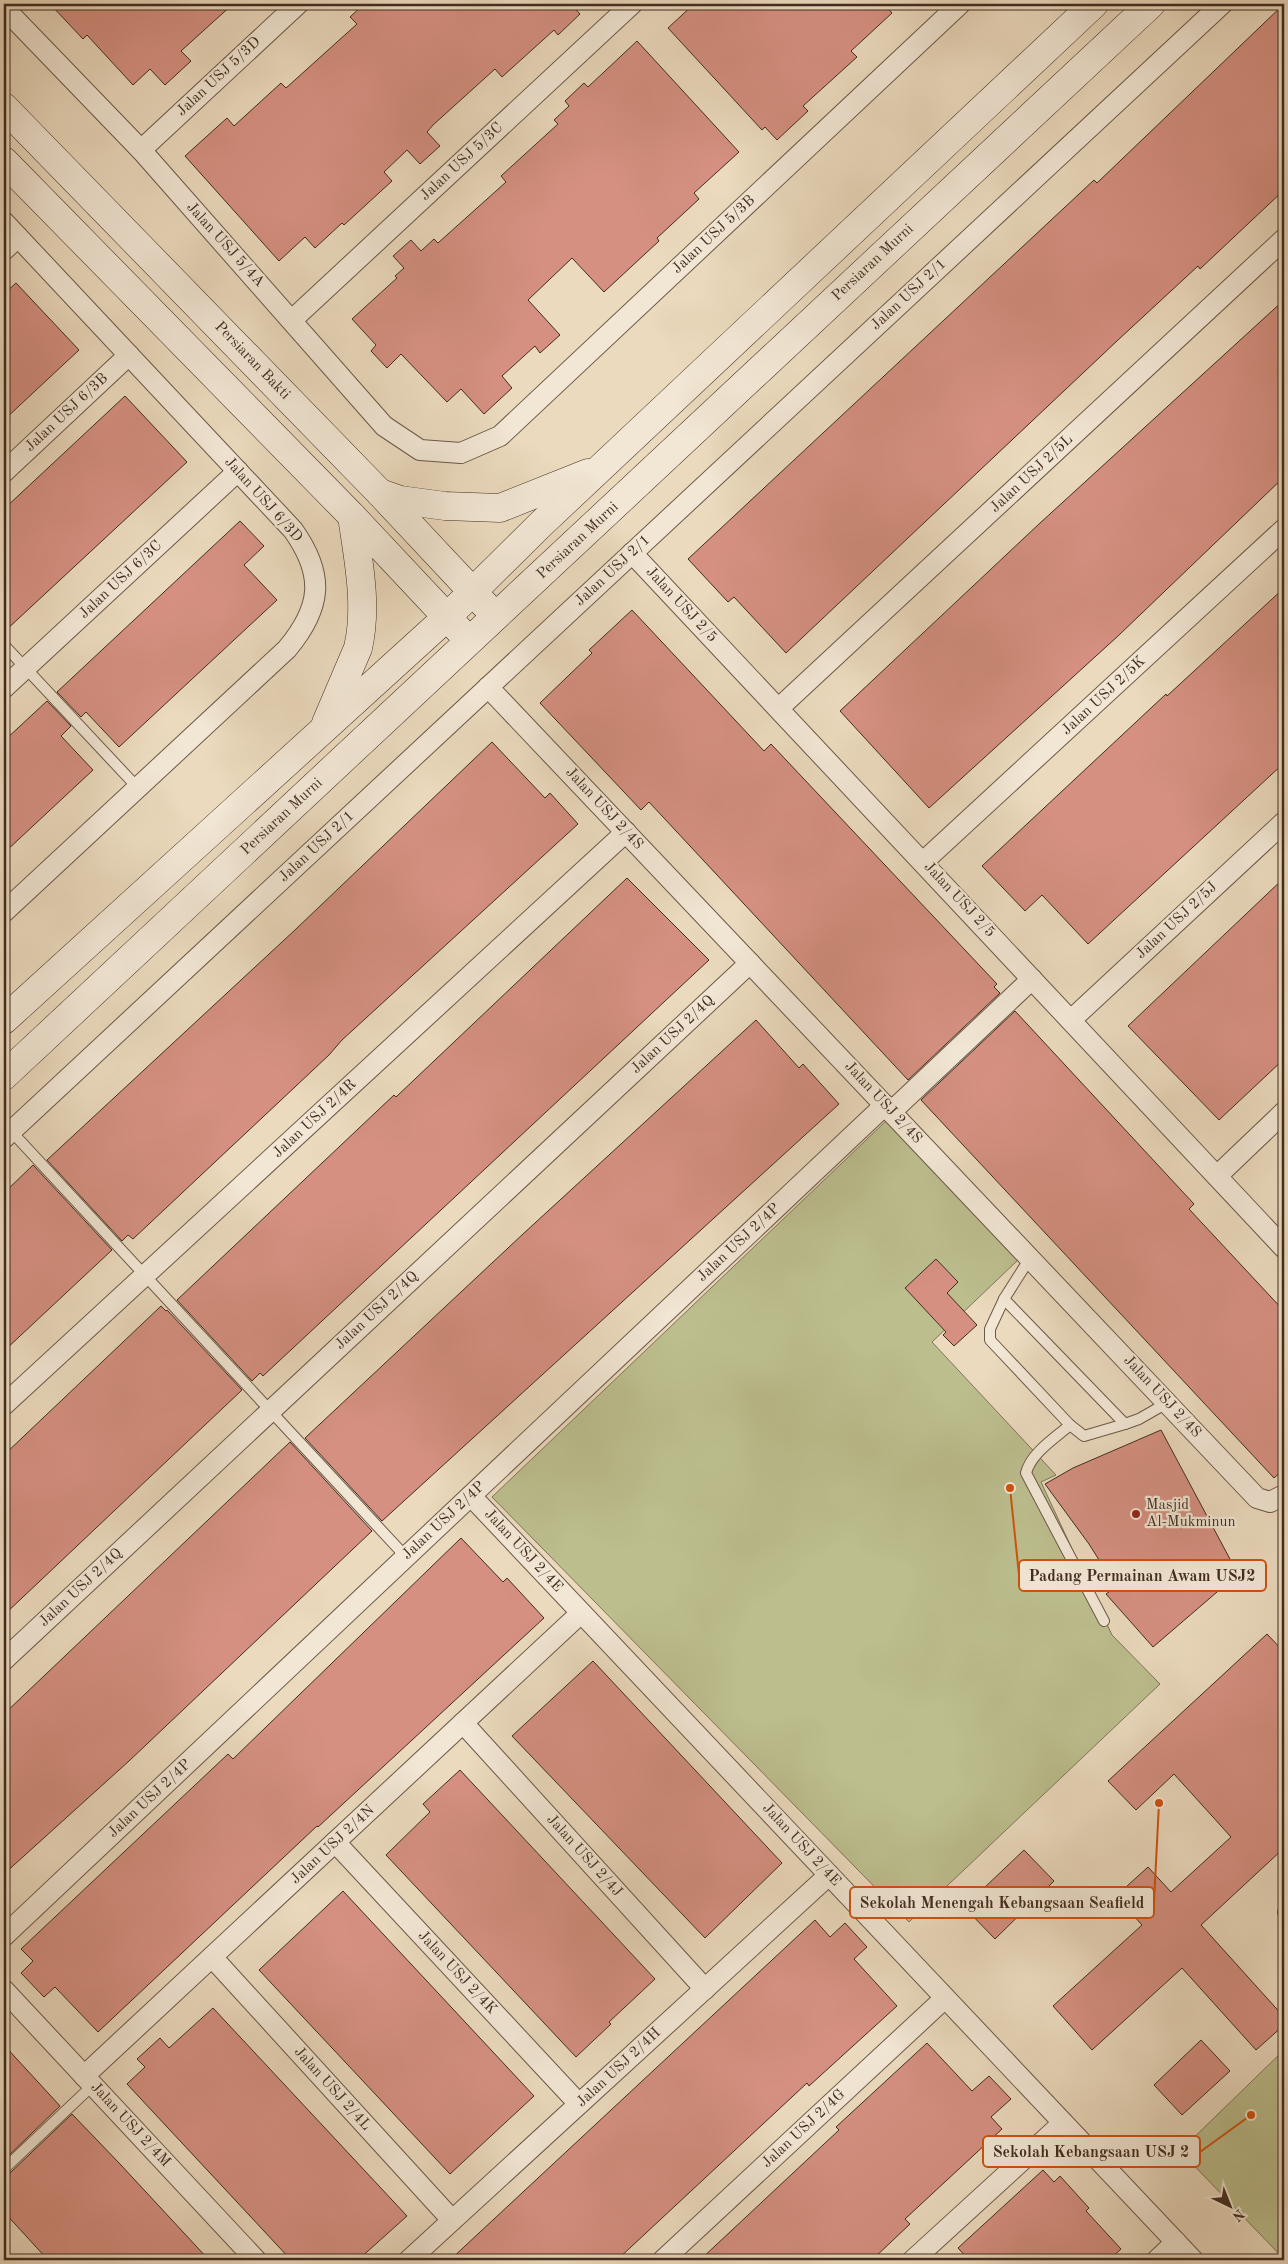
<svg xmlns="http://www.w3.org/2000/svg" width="1288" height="2264" viewBox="0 0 1288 2264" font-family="'Old Standard TT',serif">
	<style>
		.green { fill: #bcbe8e; stroke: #7e7557 }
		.building { fill: #d59081; stroke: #412c20 }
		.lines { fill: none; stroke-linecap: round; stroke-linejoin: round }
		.lane-casing { stroke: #6c5848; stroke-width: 12 }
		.street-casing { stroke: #6c5848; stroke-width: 22 }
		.secondary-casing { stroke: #412c20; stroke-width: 29 }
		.lane { stroke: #f2e7d5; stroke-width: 10 }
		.street { stroke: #f2e7d5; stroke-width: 20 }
		.secondary { stroke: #f2e7d5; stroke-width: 28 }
		.poi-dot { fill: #8f2418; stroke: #f2e7d5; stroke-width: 2 }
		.labels { text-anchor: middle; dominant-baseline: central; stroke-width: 4.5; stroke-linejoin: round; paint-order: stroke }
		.street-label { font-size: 15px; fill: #412c20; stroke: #f2e7d5 }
		.poi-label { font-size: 15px; fill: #412c20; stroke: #f2e7d5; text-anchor: start }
		.leader { fill: none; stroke: #cf520f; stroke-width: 2 }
		.callout-dot { fill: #cf520f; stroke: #f2e7d5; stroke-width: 2 }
		.callout { fill: #f2e7d5; stroke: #cf520f; stroke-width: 2 }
		.callout-label { font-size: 16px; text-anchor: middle; font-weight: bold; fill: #412c20 }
	</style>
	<rect width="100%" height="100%" fill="#ebdabe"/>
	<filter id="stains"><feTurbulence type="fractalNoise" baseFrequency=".004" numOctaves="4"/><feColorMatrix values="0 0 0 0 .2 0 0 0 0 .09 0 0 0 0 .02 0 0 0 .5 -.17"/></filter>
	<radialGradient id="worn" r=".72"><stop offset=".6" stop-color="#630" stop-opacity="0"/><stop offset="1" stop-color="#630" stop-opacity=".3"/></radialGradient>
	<g class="green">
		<polygon points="887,1120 1019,1259 932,1342 1056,1475 1041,1482 1112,1635 1160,1684 909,1922 492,1497"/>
		<polygon points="1284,2050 1284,2257 1283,2258 1180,2151"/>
	</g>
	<g class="building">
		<polygon points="50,4 233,4 181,51 191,61 165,85 150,69 133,85 87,35 83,39"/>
		<polygon points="364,4 571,4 580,14 558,35 554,30 502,77 495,69 433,125 427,132 440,146 420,164 407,150 384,172 392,181 344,225 342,223 315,248 305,237 279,261 185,156 227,118 234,126 281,83 286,88 357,24 350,17"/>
		<polygon points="694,4 884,4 892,13 851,51 857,57 803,106 808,111 777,140 765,127 762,130 668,28"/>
		<polygon points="1284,4 1284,190 1200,269 1198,266 1118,340 786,653 734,597 728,602 688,559 1094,180 1097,183"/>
		<polygon points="637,41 739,152 694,193 699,199 657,238 659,241 604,292 572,258 528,300 560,335 540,353 535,346 502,376 512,388 484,414 461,389 447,402 401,354 387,368 371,351 376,345 352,319 397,278 395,276 404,268 393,256 411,240 421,251 434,239 438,243 506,182 501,176 558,124 554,120 569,106 565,101 584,83 588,87"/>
		<polygon points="16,283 79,350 4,420 4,294"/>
		<polygon points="1284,300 1284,477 1118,636 929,808 840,711 1039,524"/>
		<polygon points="125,396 187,462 4,632 4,509"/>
		<polygon points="240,521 264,546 244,565 277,600 119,747 86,712 81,717 57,692"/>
		<polygon points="1284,588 1284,763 1088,944 1042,895 1025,911 982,866 1166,694 1167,696"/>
		<polygon points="632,610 764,751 771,744 997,984 994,987 1000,993 908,1080 649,802 641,810 540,703 592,653 589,650"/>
		<polygon points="47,701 71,726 61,736 93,770 4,853 4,741"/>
		<polygon points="492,742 545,798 550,793 578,824 342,1040 329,1055 133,1239 128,1235 122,1241 47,1160 296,929"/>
		<polygon points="627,878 709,960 263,1376 260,1373 252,1381 177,1300 394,1095 396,1097"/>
		<polygon points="1284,878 1284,1059 1219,1120 1128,1026"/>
		<polygon points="1015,1011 1194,1204 1189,1209 1284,1311 1284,1469 1274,1478 921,1100"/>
		<polygon points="756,1020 799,1068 803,1064 839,1104 382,1521 305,1438 523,1234"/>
		<polygon points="33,1165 112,1250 4,1351 4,1193"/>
		<polygon points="936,1259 958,1282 947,1293 977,1325 954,1346 943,1335 946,1332 905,1288"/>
		<polygon points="161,1306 166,1311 167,1310 242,1390 4,1615 4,1455"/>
		<polygon points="1161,1430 1238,1574 1153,1647 1106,1594 1116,1587 1089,1544 1045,1484 1073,1468"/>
		<polygon points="290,1442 372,1531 129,1761 4,1874 4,1714"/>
		<polygon points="461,1538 503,1582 507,1578 544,1618 318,1827 317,1826 98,2032 55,1987 44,1997 21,1973 33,1961 21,1949 228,1754 233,1759"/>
		<polygon points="1267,1634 1284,1652 1284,1848 1201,1925 1284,2017 1284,2025 1256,2050 1182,1968 1092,2050 1053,2006 1142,1925 1116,1896 1148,1867 1171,1892 1231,1837 1174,1774 1136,1810 1108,1781"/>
		<polygon points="593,1661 782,1863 705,1938 512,1736"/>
		<polygon points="460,1770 655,1979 609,2022 611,2024 576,2057 386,1855 430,1812 423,1804"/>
		<polygon points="1024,1850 1054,1881 995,1939 964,1907"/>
		<polygon points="343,1891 534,2096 450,2174 259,1970"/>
		<polygon points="815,1920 830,1937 845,1923 867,1947 854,1959 897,2006 809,2086 807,2083 617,2260 450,2260"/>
		<polygon points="213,2008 407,2216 358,2260 291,2260 127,2084 145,2067 137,2059 160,2038 169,2048"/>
		<polygon points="1201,2040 1230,2071 1182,2115 1154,2085"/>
		<polygon points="927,2043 972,2091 989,2076 1011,2099 991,2117 1002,2129 905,2219 910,2224 872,2260 700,2260 839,2130 836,2127"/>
		<polygon points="4,2045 60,2106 4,2160"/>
		<polygon points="72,2114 120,2164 209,2260 48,2260 4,2212 4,2176 9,2174"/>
		<polygon points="1043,2170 1054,2182 1060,2176 1089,2208 1086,2211 1121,2249 1109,2260 969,2260 958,2248"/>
	</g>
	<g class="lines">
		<defs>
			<g id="lane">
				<polyline points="4,645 137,787"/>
				<polyline points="11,1131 406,1557"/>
				<polyline points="1030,1258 1004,1299 1125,1424 1139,1419 1167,1403"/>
				<polyline points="1004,1299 990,1329 990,1340 1070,1425 1084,1436 1125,1424"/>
				<path d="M1070,1425C1055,1438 1031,1453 1026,1473L1104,1621"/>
				<polyline points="1283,1912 1284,1913"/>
				<polyline points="4,2169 93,2085"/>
			</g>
			<g id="street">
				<polyline points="4,8 141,150 384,426 420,450 461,453 500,436 960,4"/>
				<polyline points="141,150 298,4"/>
				<path d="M4,222L293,530C325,575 322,607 287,649L4,912"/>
				<polyline points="4,250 18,237"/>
				<polyline points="292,320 632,4"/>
				<polyline points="4,472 129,355"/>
				<polyline points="632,553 1284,1248"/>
				<polyline points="488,687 1257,1498 1270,1502 1284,1495"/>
				<polyline points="4,688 238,471"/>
				<polyline points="779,708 1284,239"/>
				<polyline points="923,862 1284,529"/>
				<polyline points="1071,1020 1284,822"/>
				<polyline points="891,1112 1032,979"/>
				<polyline points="4,1138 1222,4"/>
				<polyline points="1217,1176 1284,1112"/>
				<polyline points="4,1405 626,832"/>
				<polyline points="471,1496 1193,2260"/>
				<polyline points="4,1660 750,963"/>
				<polyline points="463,1723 705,1989"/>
				<polyline points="335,1842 579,2104"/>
				<polyline points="4,1936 885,1105"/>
				<polyline points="212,1957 452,2220"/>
				<polyline points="4,1990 256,2260"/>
				<polyline points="84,2076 581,1613"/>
				<polyline points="409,2260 829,1875"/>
				<polyline points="663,2260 945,1998"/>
				<polyline points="913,2260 1063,2123"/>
				<polyline points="1157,2260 1176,2242"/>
			</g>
			<g id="secondary">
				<polyline points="4,107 380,493 485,605"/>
				<polyline points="4,161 352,516 459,630"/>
				<polyline points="380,493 400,500 445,506 500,508 588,473"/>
				<path d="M326,723L358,648C368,605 358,559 352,516"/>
				<polyline points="4,1020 447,617 541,524 1094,4"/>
				<polyline points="4,1076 1151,4"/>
			</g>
		</defs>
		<use href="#lane" class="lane-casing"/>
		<use href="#street" class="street-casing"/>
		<use href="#secondary" class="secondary-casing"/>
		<use href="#lane" class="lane"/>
		<use href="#street" class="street"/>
		<use href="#secondary" class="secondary"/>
	</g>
	<circle class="poi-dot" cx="1136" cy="1514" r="5"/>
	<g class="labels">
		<g class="street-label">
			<text transform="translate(219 77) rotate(-43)">Jalan USJ 5/3D</text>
			<text transform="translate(462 162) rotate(-43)">Jalan USJ 5/3C</text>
			<text transform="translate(714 235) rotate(-43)">Jalan USJ 5/3B</text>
			<text transform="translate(225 245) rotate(48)">Jalan USJ 5/4A</text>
			<text transform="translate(873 263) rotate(-43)">Persiaran Murni</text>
			<text transform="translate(909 295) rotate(-43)">Jalan USJ 2/1</text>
			<text transform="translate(252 361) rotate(46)">Persiaran Bakti</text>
			<text transform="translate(67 413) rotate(-43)">Jalan USJ 6/3B</text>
			<text transform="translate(1032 474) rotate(-43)">Jalan USJ 2/5L</text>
			<text transform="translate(263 500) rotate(48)">Jalan USJ 6/3D</text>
			<text transform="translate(578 541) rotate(-43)">Persiaran Murni</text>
			<text transform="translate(613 571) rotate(-43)">Jalan USJ 2/1</text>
			<text transform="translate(121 580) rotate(-43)">Jalan USJ 6/3C</text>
			<text transform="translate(681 605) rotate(47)">Jalan USJ 2/5</text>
			<text transform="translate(1104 696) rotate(-43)">Jalan USJ 2/5K</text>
			<text transform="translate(604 809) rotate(47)">Jalan USJ 2/4S</text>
			<text transform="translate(282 817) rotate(-43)">Persiaran Murni</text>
			<text transform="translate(317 847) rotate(-43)">Jalan USJ 2/1</text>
			<text transform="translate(959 900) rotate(47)">Jalan USJ 2/5</text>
			<text transform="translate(1177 921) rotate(-43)">Jalan USJ 2/5J</text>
			<text transform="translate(673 1035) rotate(-43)">Jalan USJ 2/4Q</text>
			<text transform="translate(883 1103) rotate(47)">Jalan USJ 2/4S</text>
			<text transform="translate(315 1119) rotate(-43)">Jalan USJ 2/4R</text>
			<text transform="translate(739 1243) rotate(-43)">Jalan USJ 2/4P</text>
			<text transform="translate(377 1311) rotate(-43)">Jalan USJ 2/4Q</text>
			<text transform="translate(1162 1397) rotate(47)">Jalan USJ 2/4S</text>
			<text transform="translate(444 1521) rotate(-43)">Jalan USJ 2/4P</text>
			<text transform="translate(523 1551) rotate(47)">Jalan USJ 2/4E</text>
			<text transform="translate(81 1588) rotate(-43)">Jalan USJ 2/4Q</text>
			<text transform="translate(150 1799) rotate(-43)">Jalan USJ 2/4P</text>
			<text transform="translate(333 1845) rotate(-43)">Jalan USJ 2/4N</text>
			<text transform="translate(801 1845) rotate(47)">Jalan USJ 2/4E</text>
			<text transform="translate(584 1856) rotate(48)">Jalan USJ 2/4J</text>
			<text transform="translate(457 1973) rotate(47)">Jalan USJ 2/4K</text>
			<text transform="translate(619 2068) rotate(-43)">Jalan USJ 2/4H</text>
			<text transform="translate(332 2089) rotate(48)">Jalan USJ 2/4L</text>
			<text transform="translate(130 2125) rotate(47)">Jalan USJ 2/4M</text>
			<text transform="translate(804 2129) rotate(-43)">Jalan USJ 2/4G</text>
		</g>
		<g class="poi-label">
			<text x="1146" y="1505">Masjid<tspan x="1146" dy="17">Al-Mukminun</tspan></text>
		</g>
	</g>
	<path class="leader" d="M1010 1488L1019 1575M1159 1803L1154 1902M1251 2115L1200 2152"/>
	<g class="callout-dot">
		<circle cx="1010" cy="1488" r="5"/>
		<circle cx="1159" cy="1803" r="5"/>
		<circle cx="1251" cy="2115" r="5"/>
	</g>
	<g class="callout">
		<rect x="1019" y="1560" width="247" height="31" rx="5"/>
		<rect x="850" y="1887" width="304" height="31" rx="5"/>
		<rect x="983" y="2136" width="217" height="31" rx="5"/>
	</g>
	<g class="callout-label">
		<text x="1142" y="1581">Padang Permainan Awam USJ2</text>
		<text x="1002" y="1908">Sekolah Menengah Kebangsaan Seafield</text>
		<text x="1091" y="2157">Sekolah Kebangsaan USJ 2</text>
	</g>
	<rect width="1288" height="2264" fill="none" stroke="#ebdabe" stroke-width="20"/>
	<rect x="5" y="5" width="1278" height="2254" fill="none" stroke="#412c20" stroke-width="2.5"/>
	<rect x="10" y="10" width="1268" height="2244" fill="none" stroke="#412c20"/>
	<g transform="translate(1230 2206) rotate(137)" stroke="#f2e7d5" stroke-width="4" paint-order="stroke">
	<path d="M0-4L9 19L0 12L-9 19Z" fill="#412c20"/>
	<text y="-8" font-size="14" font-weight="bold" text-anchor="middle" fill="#412c20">N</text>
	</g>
	<rect width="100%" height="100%" filter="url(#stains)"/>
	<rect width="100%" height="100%" fill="url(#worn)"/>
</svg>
